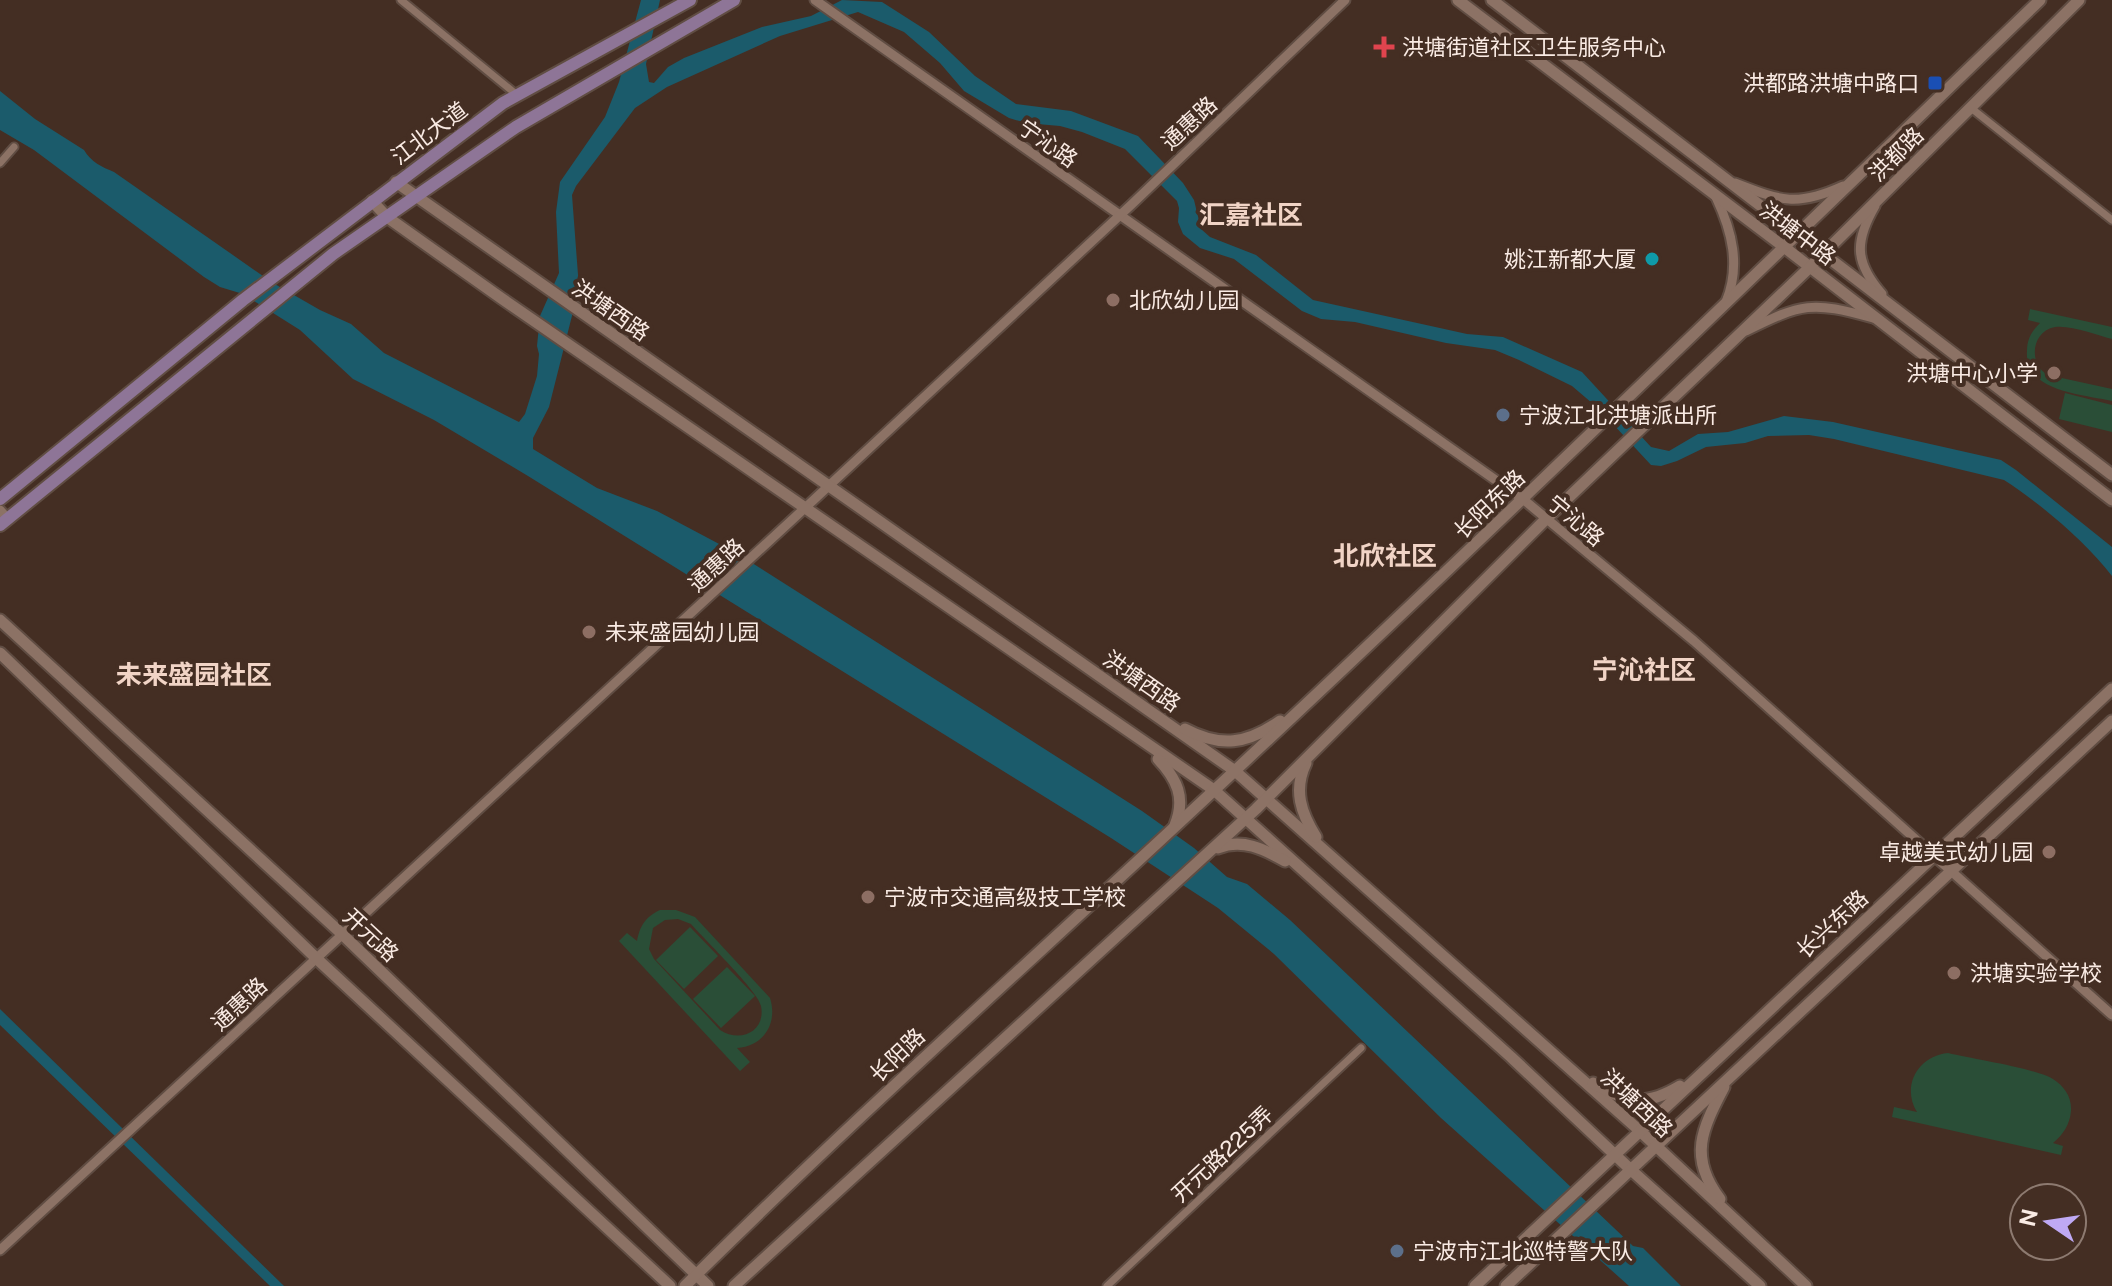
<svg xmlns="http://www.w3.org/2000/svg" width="2112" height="1286" viewBox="0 0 2112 1286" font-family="'Public Sans','Noto Sans SC',sans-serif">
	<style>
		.green { fill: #2a4e37; fill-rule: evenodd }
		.water { fill: #1b5b6b }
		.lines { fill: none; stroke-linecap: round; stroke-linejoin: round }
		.minor-casing { stroke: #604d43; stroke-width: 11 }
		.tertiary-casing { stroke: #604d43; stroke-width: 13 }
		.secondary-casing { stroke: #604d43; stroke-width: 15 }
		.primary-casing { stroke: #604d43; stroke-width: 16 }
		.minor { stroke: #8c7265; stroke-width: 7 }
		.tertiary { stroke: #8c7265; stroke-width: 9 }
		.secondary { stroke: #8c7265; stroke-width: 11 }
		.primary { stroke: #8e7597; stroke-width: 12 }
		.health-dot { fill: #e0444e; stroke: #442e23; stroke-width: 3 }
		.transit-dot { fill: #1a4fb4; stroke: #442e23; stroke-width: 3 }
		.culture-dot { fill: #0f9aa8; stroke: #442e23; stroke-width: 3 }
		.education-dot { fill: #8d6e63; stroke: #442e23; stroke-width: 3 }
		.service-dot { fill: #5c6f8a; stroke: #442e23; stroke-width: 3 }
		.labels { text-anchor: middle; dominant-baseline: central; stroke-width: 8; stroke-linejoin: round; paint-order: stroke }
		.poi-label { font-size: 22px; fill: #faebe4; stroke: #442e23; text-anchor: start }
		.street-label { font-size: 22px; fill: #faebe4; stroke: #442e23 }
		.quarter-label { font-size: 26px; font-weight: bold; fill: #f1d4c6; stroke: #442e23 }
	</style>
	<rect width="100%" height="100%" fill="#442e23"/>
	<g class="green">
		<path d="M2030,309L2112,327V339C2096,335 2072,325 2055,327C2031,331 2028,365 2048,375L2112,389V401C2083,394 2024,392 2027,351C2027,339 2032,331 2040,323L2028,320Z"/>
		<polygon points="2065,393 2112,405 2112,432 2059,419"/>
		<path d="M660,910H676L695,917L770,998C778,1023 764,1046 737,1048L750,1062L740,1071L619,941L627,933L637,941C640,926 645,917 660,910ZM678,919L691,924C703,938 759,992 761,1006C766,1032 740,1043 720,1030L654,959L649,949L653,928L665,920Z"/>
		<polygon points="690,927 718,956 684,989 656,960"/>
		<polygon points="727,967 755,996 721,1028 693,999"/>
		<path d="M1948,1053C1973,1059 2034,1068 2053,1079C2064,1086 2072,1097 2071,1111C2070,1124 2063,1135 2053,1143L2063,1146L2061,1155L1892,1117L1894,1107L1917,1112C1901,1086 1918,1056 1948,1053Z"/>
	</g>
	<g class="water">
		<path d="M641,0H660L646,64L649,82L654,83L668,67L684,58L762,27L811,16L842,0L882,2L929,32L975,76L1016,104L1071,111L1138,136L1183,183L1194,200L1201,229L1210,237L1256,255L1313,300L1467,334L1503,337L1582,372L1651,447L1669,451L1698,434L1728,432L1784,416L1833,422L2001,460L2016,470L2112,547V576C2085,541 2041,504 2004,480L1834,439L1809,435L1768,436L1745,443L1706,447L1677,461L1661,466L1651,465L1599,409L1572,386L1519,360L1495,350L1446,343L1355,322L1321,319L1302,311L1234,259L1200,248L1183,234L1178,222L1179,208L1177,201L1125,149L1082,132L1060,126L1026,123L1009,118L964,91L940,63L904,32L858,12L780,36L667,87L635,108L576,186L572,195L579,288L549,407L533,438V449L597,488L657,511L738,554L1142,811L1194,848L1227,877L1247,884L1290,920L1633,1246L1643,1248L1681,1286H1629L1441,1118L1274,954L1218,908L1111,838L528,476L434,420L353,379L300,330L243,294L220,287L204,277L34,150L0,130V91L35,119L84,150C91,162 102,167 114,172L273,283L320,310L351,324L384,353L519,422L525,414L537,376L539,354L537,346L540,316L559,273L556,212L560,182L605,117L619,82Z"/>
		<polygon points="0,1009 284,1286 270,1286 0,1025"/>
	</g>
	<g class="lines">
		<defs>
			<g id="minor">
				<polyline points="401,0 517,95"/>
				<polyline points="1971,108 2112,220"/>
				<polyline points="0,163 14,147"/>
				<polyline points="1107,1286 1361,1048"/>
			</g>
			<g id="tertiary">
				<polyline points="815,0 1524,500 1694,641 2112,1015"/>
				<path d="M1735,183C1781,201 1797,207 1843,186"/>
				<path d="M1716,197C1732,231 1741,266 1726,302"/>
				<path d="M1875,206C1854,242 1855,263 1882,294"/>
				<path d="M1746,331C1803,303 1811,301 1873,318"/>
				<polyline points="0,510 8,519"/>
				<polyline points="0,1250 806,507 1131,205 1345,0"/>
			</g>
			<g id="secondary">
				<polyline points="1458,0 1784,247 2112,500"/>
				<polyline points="1492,0 2112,475"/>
				<polyline points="396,182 1235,771 1640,1131 1806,1286"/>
				<polyline points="372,201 387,217 501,298 1214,790 1511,1057 1630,1169 1760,1286"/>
				<polyline points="0,620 342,934 708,1286"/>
				<polyline points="0,653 316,958 670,1286"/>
				<path d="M1185,729C1221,748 1247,744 1280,721"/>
				<path d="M1158,759C1177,779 1186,798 1175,825"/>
				<path d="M1306,763C1293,790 1301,813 1316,837"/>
				<path d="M1218,848C1242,838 1264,849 1285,861"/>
				<path d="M1593,1083C1627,1103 1645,1107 1680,1086"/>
				<path d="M1720,1199C1688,1157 1702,1129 1724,1087"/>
				<path d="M685,1286C865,1107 1055,940 1240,766C1510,514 1774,256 2040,0"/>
				<polyline points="734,1286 1256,809 1546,519 1810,267 2079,0"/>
				<polyline points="1475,1286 2112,689"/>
				<polyline points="1506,1286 2112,721"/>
			</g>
			<g id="primary">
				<polyline points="0,499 243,300 503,103 690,0"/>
				<polyline points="0,525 333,254 516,127 734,0"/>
			</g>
		</defs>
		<use href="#minor" class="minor-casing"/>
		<use href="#tertiary" class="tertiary-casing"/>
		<use href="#secondary" class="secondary-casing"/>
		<use href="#primary" class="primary-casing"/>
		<use href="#minor" class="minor"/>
		<use href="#tertiary" class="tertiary"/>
		<use href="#secondary" class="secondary"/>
		<use href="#primary" class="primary"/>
	</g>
	<path class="health-dot" d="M1380 35h8v8h8v8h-8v8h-8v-8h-8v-8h8z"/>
	<rect class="transit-dot" x="1927" y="75" width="16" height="16" rx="4"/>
	<circle class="culture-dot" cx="1652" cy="259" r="8"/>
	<g class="education-dot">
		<circle cx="1113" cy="300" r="8"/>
		<circle cx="2054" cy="373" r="8"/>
		<circle cx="589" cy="632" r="8"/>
		<circle cx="2049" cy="852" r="8"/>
		<circle cx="868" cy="897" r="8"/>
		<circle cx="1954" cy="973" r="8"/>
	</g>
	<g class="service-dot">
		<circle cx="1503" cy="415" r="8"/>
		<circle cx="1397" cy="1251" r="8"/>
	</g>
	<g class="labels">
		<g class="poi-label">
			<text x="1402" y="47">洪塘街道社区卫生服务中心</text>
			<text x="1919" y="83" text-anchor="end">洪都路洪塘中路口</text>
			<text x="1636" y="259" text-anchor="end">姚江新都大厦</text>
			<text x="1129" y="300">北欣幼儿园</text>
			<text x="2038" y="373" text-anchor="end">洪塘中心小学</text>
			<text x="1519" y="415">宁波江北洪塘派出所</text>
			<text x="605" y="632">未来盛园幼儿园</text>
			<text x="2033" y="852" text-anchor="end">卓越美式幼儿园</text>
			<text x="884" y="897">宁波市交通高级技工学校</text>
			<text x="1970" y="973">洪塘实验学校</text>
			<text x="1413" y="1251">宁波市江北巡特警大队</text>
		</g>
		<g class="street-label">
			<text transform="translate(1189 123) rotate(-43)">通惠路</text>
			<text transform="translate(429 133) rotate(-37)">江北大道</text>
			<text transform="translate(1048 143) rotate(35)">宁沁路</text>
			<text transform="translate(1896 154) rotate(-45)">洪都路</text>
			<text transform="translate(1798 233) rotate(37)">洪塘中路</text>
			<text transform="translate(611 310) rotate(35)">洪塘西路</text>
			<text transform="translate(1489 504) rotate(-44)">长阳东路</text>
			<text transform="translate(1576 520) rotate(40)">宁沁路</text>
			<text transform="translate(716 565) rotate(-43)">通惠路</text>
			<text transform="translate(1142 681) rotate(35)">洪塘西路</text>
			<text transform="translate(1832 924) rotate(-43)">长兴东路</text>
			<text transform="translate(371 935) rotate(43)">开元路</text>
			<text transform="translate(239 1004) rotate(-43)">通惠路</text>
			<text transform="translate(897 1055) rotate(-44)">长阳路</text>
			<text transform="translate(1637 1103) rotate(43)">洪塘西路</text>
			<text transform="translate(1222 1154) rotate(-43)">开元路225弄</text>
		</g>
		<g class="quarter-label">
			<text x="1251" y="214">汇嘉社区</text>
			<text x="1385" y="555">北欣社区</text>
			<text x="1644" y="669">宁沁社区</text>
			<text x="194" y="674">未来盛园社区</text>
		</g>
	</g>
	<g transform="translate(2048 1222) rotate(283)"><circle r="38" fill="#442e23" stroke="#8d7a70" stroke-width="2"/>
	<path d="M0-6L14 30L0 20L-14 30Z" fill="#bfa9f4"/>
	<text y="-12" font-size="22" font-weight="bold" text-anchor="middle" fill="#faebe4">N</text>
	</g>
</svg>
